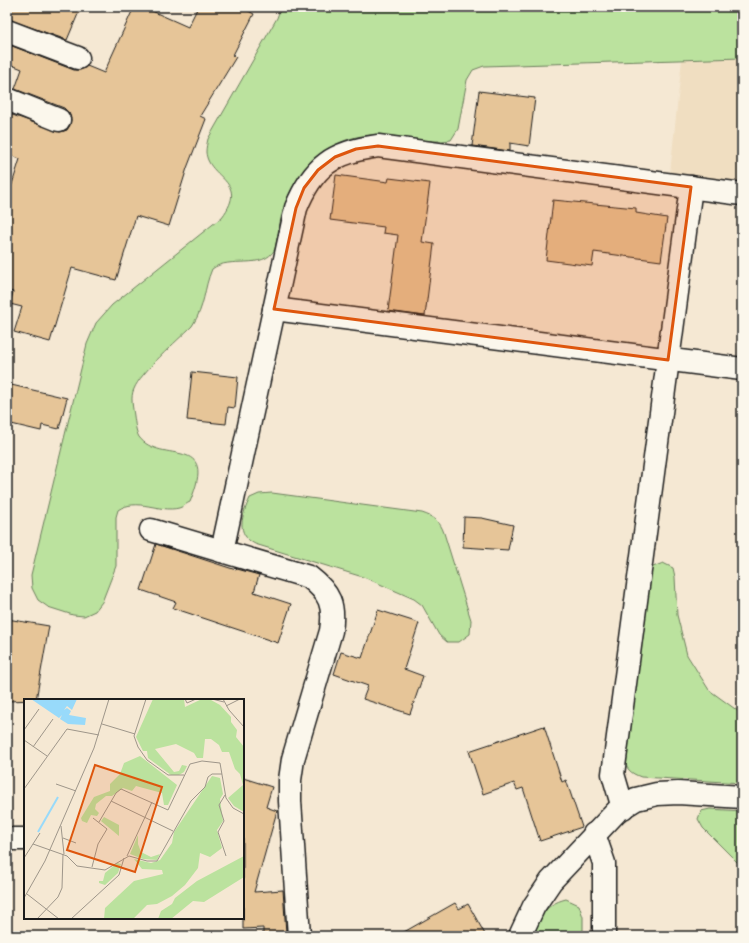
<svg xmlns="http://www.w3.org/2000/svg" width="749" height="943" viewBox="0 0 749 943" font-family="Itim,sans-serif">
	<style>
		.built { fill: #f0dec1 }
		.green { fill: #bbe29e; stroke: #6c7f5d }
		.building { fill: #e6c598; stroke: #1c1c1c }
		.lines { fill: none; stroke-linecap: round; stroke-linejoin: round }
		.minor-casing { stroke: #1c1c1c; stroke-width: 25 }
		.minor { stroke: #fbf7ec; stroke-width: 22 }
		.marked { fill: #de560d; fill-opacity: 0.2; stroke: #de560d; stroke-width: 3; stroke-linejoin: round }
		.inset-river { fill: none; stroke: #98dafa; stroke-width: 2 }
		.inset-road { fill: none; stroke: #9e968a; stroke-width: 1 }
		.view { fill: #de560d; fill-opacity: 0.15; stroke: #de560d; stroke-width: 2 }
		.inset-edge { fill: none; stroke: #1c1c1c; stroke-width: 2 }
	</style>
	<rect width="100%" height="100%" fill="#f5e8d3"/>
	<filter id="ink" filterUnits="userSpaceOnUse"><feTurbulence type="fractalNoise" baseFrequency=".025" numOctaves="2"/><feDisplacementMap in="SourceGraphic" scale="8" xChannelSelector="R" yChannelSelector="G"/><feConvolveMatrix kernelMatrix="1 2 1 2 8 2 1 2 1" color-interpolation-filters="sRGB"/></filter>
	<g filter="url(#ink)">
		<polygon class="built" points="742,58 742,182 670,173 682,60"/>
		<g class="green">
			<path d="M281,7H742V58L484,66L473,70L467,80L458,129L451,140C427,144 403,136 379,135C335,133 299,165 285,204C280,218 278,234 275,249C263,271 230,255 212,269C203,290 206,305 192,326C178,340 140,373 134,389C130,397 133,408 134,416C135,423 136,432 139,437C161,466 219,433 190,502C187,503 183,507 179,508C159,513 137,497 118,510L116,517V566L102,602L95,611L84,616L73,615L48,607L38,600L32,588L31,575L87,344L96,323L112,305L222,217C250,180 208,179 206,152C206,148 207,143 208,139L277,18Z"/>
			<path d="M272,493L422,513C434,517 440,521 444,533L471,620L470,634L459,642H447L439,635L422,605L414,599L366,578L255,544C235,534 242,515 250,498L259,494Z"/>
			<path d="M663,563L673,568L675,577L677,615L687,655L709,690L742,714V783L641,777C630,773 626,769 624,758L649,574L653,567Z"/>
			<polygon points="710,809 742,811 742,867 703,828 698,819 701,811"/>
			<path d="M566,899L579,905L583,917V936H533C542,916 543,905 566,899Z"/>
		</g>
		<g class="building">
			<polygon points="7,7 81,7 67,40 7,19"/>
			<polygon points="134,7 143,7 188,27 198,7 241,7 254,14 233,55 236,57 200,116 206,119 187,168 169,226 136,216 116,280 72,268 50,342 14,332 22,307 10,304 13,292 7,290 7,200 20,159 7,154 7,113 60,132 67,130 70,125 71,119 69,113 64,108 15,89 22,69 7,63 7,44 74,70 80,70 87,66 104,73"/>
			<polygon points="479,91 535,98 529,146 510,143 510,151 472,146"/>
			<polygon points="336,175 388,182 389,178 430,183 422,242 434,244 425,316 388,311 398,235 383,233 384,227 330,220"/>
			<polygon points="553,200 636,208 636,213 667,218 661,261 594,252 592,266 546,260"/>
			<polygon points="192,372 238,377 235,408 228,407 226,424 187,420"/>
			<polygon points="7,384 67,398 59,429 42,425 41,431 7,423"/>
			<polygon points="464,517 482,518 513,525 508,550 463,547"/>
			<polygon points="156,544 236,570 237,569 259,575 254,592 291,604 278,643 173,608 176,602 141,590"/>
			<polygon points="378,610 419,623 404,669 423,676 410,714 363,699 368,686 334,674 341,652 362,658"/>
			<polygon points="7,619 49,626 36,700 7,701"/>
			<polygon points="544,726 562,782 566,780 582,827 540,841 523,788 517,790 514,783 483,794 469,751"/>
			<polygon points="243,778 272,787 266,807 277,811 254,892 283,890 286,933 263,934 263,928 243,929"/>
			<polygon points="455,903 459,909 468,904 486,936 397,936"/>
		</g>
		<g class="lines">
			<defs>
				<g id="minor">
					<polyline points="7,31 78,58"/>
					<polyline points="7,99 59,120"/>
					<polyline points="274,309 742,369"/>
					<path d="M151,530L309,577C330,593 335,605 331,631L293,759L290,780V801L299,936"/>
					<path d="M222,551L296,208C313,166 333,152 378,146L742,194"/>
					<polyline points="623,808 613,774 691,187"/>
					<polyline points="594,834 604,863 604,936"/>
					<polyline points="7,839 25,839"/>
					<polyline points="520,936 534,906 551,881 618,810 636,799 657,794 678,793 742,797"/>
				</g>
			</defs>
			<use href="#minor" class="minor-casing"/>
			<use href="#minor" class="minor"/>
		</g>
	</g>
	<path class="marked" d="M378,146L691,187L668,360L274,309L296,208L304,188L318,170L335,157L356,149Z"/>
	<g transform="translate(24 699)">
		<rect width="220" height="220" fill="#f5e8d3"/>
		<path d="M129,0H160L161,8L178,0L187,1L196,6L207,18V23L213,31L212,38L220,48V113L210,107L204,99L219,86L216,75L211,70L205,53H198L195,46L187,40H181L179,59H173L170,54L152,45L131,50L150,73L155,72L158,66L163,67L160,73L155,76H147L124,59L123,52H119L112,38ZM116,57L153,86L144,106H140L138,94L112,87L108,92L99,89L88,97H82L72,105L71,110L75,114L73,117L67,116L63,124L58,122L57,119L70,98L86,92V85L96,75L100,64ZM188,77L196,79L199,95L196,100L199,122L193,131L198,149L186,158L176,154L174,169L161,186L148,197L133,205L123,206L109,220H80L81,209L110,182L139,175L138,171L118,170L110,160L127,164L136,161L148,144L150,133ZM80,118L95,126V137L77,122ZM114,136V145L117,153L127,158L136,155L133,161L119,160L106,155ZM220,157V178L180,203L169,202L147,220H134L137,212L148,205L151,199L173,182ZM93,164L97,165L94,174L81,186L75,184V182H79L81,174Z" fill="#bbe29e"/>
		<path d="M7,0H53L48,11L43,7L40,11L43,9L47,12L45,16L62,19L61,26L44,25L36,20L38,16L35,19Z" fill="#98dafa"/>
		<path class="inset-river" d="M14,133L34,98"/>
		<path class="inset-road" d="M122,0L110,37L114,48L123,61L144,76H160M161,0L163,4L172,0M188,0L200,3M199,0L205,11L220,28M202,7L216,0M78,25L111,35M0,31L15,10M0,41L23,57M9,48L29,20M32,85L52,92M0,90L43,30L75,36M201,96L195,106L200,122L194,133L202,157M87,102L149,132M75,123L92,94L97,90L144,111L166,65L178,62L196,64L202,99L209,109L220,115M37,127L40,155M39,139L52,144M9,145L43,157L53,167L81,171L105,157L123,162H133L167,102L181,88L184,78L188,75H198M103,157L128,103M0,159L16,134M68,168L74,145L83,130L69,119M3,195L35,220M0,199L21,162L70,49L85,0M13,220L34,198L38,189L39,155M47,220L95,176L100,159"/>
		<path class="view" d="M71,66L138,88L111,173L43,151Z"/>
		<rect width="220" height="220" class="inset-edge"/>
	</g>
	<rect width="749" height="943" fill="none" stroke="#fbf7ec" stroke-width="24"/>
	<rect x="12" y="12" width="725" height="919" fill="none" stroke="#1c1c1c" stroke-width="1.5" filter="url(#ink)"/>
</svg>
